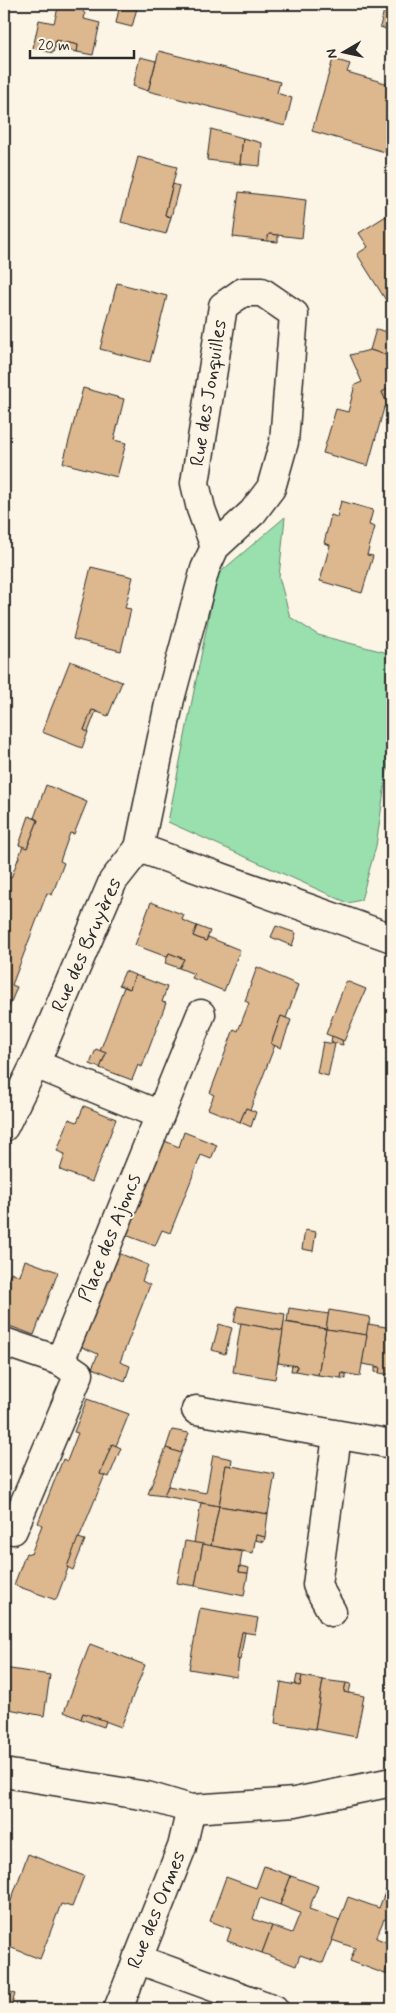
<svg xmlns="http://www.w3.org/2000/svg" width="396" height="2013" viewBox="0 0 396 2013" font-family="Mynerve,sans-serif">
	<style>
		.green { fill: #99e0ae; stroke: #62866c }
		.building { fill: #ddb78e; stroke: #2b2b2b }
		.lines { fill: none; stroke-linecap: round; stroke-linejoin: round }
		.minor-casing { stroke: #2b2b2b; stroke-width: 31 }
		.minor { stroke: #fcf5e5; stroke-width: 28 }
		.labels { text-anchor: middle; dominant-baseline: central; stroke-width: 4; stroke-linejoin: round; paint-order: stroke }
		.street-label { font-size: 20px; fill: #2b2b2b; stroke: #fcf5e5 }
	</style>
	<rect width="100%" height="100%" fill="#fcf5e5"/>
	<filter id="ink" filterUnits="userSpaceOnUse"><feTurbulence type="fractalNoise" baseFrequency=".02" numOctaves="2"/><feDisplacementMap in="SourceGraphic" scale="10" xChannelSelector="R" yChannelSelector="G"/><feConvolveMatrix kernelMatrix="1 2 1 2 8 2 1 2 1" color-interpolation-filters="sRGB"/></filter>
	<g filter="url(#ink)">
		<polygon class="green" points="285,517 279,577 290,617 318,635 392,654 392,736 376,846 361,900 348,903 168,822 217,575"/>
		<g class="building">
			<polygon points="64,4 81,8 85,14 84,19 100,23 93,55 77,52 78,45 56,40 53,53 33,48 39,20 54,23 58,8"/>
			<polygon points="120,4 138,4 132,27 116,23"/>
			<polygon points="384,10 392,13 392,31 380,27"/>
			<polygon points="56,40 78,45 77,52 54,47"/>
			<polygon points="159,51 280,82 277,93 292,98 285,126 148,91"/>
			<polygon points="140,57 156,61 148,91 133,86"/>
			<polygon points="333,59 350,64 347,72 392,85 392,154 312,131"/>
			<polygon points="211,129 243,138 240,164 207,160"/>
			<polygon points="243,138 262,143 260,166 240,164"/>
			<polygon points="138,157 177,167 165,215 171,217 166,234 121,222"/>
			<polygon points="173,184 179,186 171,217 165,215"/>
			<polygon points="239,192 306,200 302,238 269,234 267,241 233,237"/>
			<polygon points="386,216 392,226 392,310 357,254 368,247 359,233"/>
			<polygon points="269,234 278,235 278,242 267,241"/>
			<polygon points="117,283 167,296 150,362 100,349"/>
			<polygon points="376,329 392,333 386,355 370,350"/>
			<polygon points="370,350 386,355 392,367 392,387 382,392 388,405 384,408 368,466 323,453 336,409 348,412 355,385 362,382 350,355"/>
			<polygon points="392,387 392,403 388,405 382,392"/>
			<polygon points="83,388 124,399 114,440 126,443 117,477 63,463"/>
			<polygon points="341,501 373,510 369,525 375,527 367,555 373,556 362,593 320,581 330,545 324,543 331,515 337,517"/>
			<polygon points="91,567 133,577 125,608 131,609 121,651 73,639"/>
			<polygon points="70,661 122,682 108,716 92,710 84,730 88,732 82,748 42,732"/>
			<polygon points="92,710 96,711 88,732 84,730"/>
			<polygon points="46,785 87,802 74,834 70,833 60,861 64,863 52,895 47,893 12,985 17,987 4,1020 4,883 6,877 11,878 23,846 27,848 38,820 34,818"/>
			<polygon points="29,816 38,820 27,848 19,845"/>
			<polygon points="151,902 184,915 182,920 197,926 193,936 206,941 208,937 240,950 224,991 192,978 194,974 179,968 184,959 169,953 167,957 135,945"/>
			<polygon points="197,926 210,931 206,941 193,936"/>
			<polygon points="276,926 296,933 292,946 271,937"/>
			<polygon points="169,953 184,959 179,968 165,963"/>
			<polygon points="257,967 298,985 286,1018 281,1016 271,1044 275,1045 250,1110 246,1108 240,1122 208,1109 214,1095 210,1093 234,1029 238,1031 249,1003 245,1001"/>
			<polygon points="125,971 135,975 130,989 119,985"/>
			<polygon points="135,975 167,987 162,1002 166,1003 142,1067 138,1065 132,1080 100,1068 106,1053 100,1051 124,987 130,989"/>
			<polygon points="346,981 366,989 344,1041 326,1034"/>
			<polygon points="281,1016 291,1020 281,1048 271,1044"/>
			<polygon points="332,1036 342,1040 343,1045 331,1042"/>
			<polygon points="323,1042 335,1044 328,1076 317,1073"/>
			<polygon points="96,1049 106,1053 100,1068 90,1064"/>
			<polygon points="84,1106 116,1119 92,1182 60,1170 65,1154 57,1151 69,1119 77,1122"/>
			<polygon points="246,1108 256,1112 251,1127 240,1122"/>
			<polygon points="184,1132 217,1145 211,1159 201,1155 170,1233 162,1230 155,1246 123,1234 160,1139 179,1147"/>
			<polygon points="305,1230 316,1232 313,1251 302,1249"/>
			<polygon points="116,1252 148,1265 142,1281 150,1285 120,1362 130,1366 125,1381 92,1368 98,1354 80,1346"/>
			<polygon points="25,1260 58,1272 34,1335 4,1324 7,1307 4,1306 4,1291 11,1272 20,1276"/>
			<polygon points="237,1306 285,1314 283,1331 234,1322"/>
			<polygon points="289,1308 329,1314 326,1329 287,1322"/>
			<polygon points="329,1310 370,1317 367,1335 326,1329"/>
			<polygon points="284,1322 326,1329 318,1375 296,1371 297,1366 278,1363"/>
			<polygon points="241,1323 283,1331 275,1379 233,1372"/>
			<polygon points="219,1324 232,1328 225,1354 212,1350"/>
			<polygon points="368,1324 392,1328 392,1375 379,1373 380,1367 362,1364"/>
			<polygon points="326,1329 367,1335 360,1376 342,1373 341,1378 318,1375"/>
			<polygon points="292,1365 297,1366 296,1371 291,1371"/>
			<polygon points="375,1367 380,1367 379,1373 375,1372"/>
			<polygon points="342,1373 346,1374 346,1379 341,1378"/>
			<polygon points="87,1399 129,1414 116,1446 112,1444 100,1474 105,1475 67,1567 68,1568 56,1600 14,1585 26,1553 31,1554 42,1525 38,1523 63,1459 67,1461 78,1433 74,1432"/>
			<polygon points="172,1430 189,1433 181,1453 166,1448"/>
			<polygon points="112,1444 121,1448 109,1477 100,1474"/>
			<polygon points="166,1448 181,1453 164,1496 148,1494"/>
			<polygon points="213,1455 232,1459 231,1466 226,1465 219,1506 164,1496 168,1486 206,1493"/>
			<polygon points="226,1465 275,1474 268,1514 219,1506"/>
			<polygon points="201,1503 219,1506 211,1546 194,1543"/>
			<polygon points="219,1506 268,1514 265,1537 256,1535 253,1553 211,1546"/>
			<polygon points="256,1535 265,1537 264,1542 255,1540"/>
			<polygon points="78,1538 85,1540 73,1570 67,1567"/>
			<polygon points="185,1541 203,1544 195,1586 177,1583"/>
			<polygon points="203,1544 242,1552 239,1572 248,1573 244,1596 195,1586"/>
			<polygon points="240,1566 249,1568 248,1573 239,1572"/>
			<polygon points="200,1608 258,1618 255,1634 242,1632 237,1677 189,1669"/>
			<polygon points="242,1632 245,1632 240,1660 237,1659"/>
			<polygon points="90,1644 145,1665 121,1727 83,1713 81,1719 64,1712"/>
			<polygon points="4,1668 50,1675 44,1716 4,1708"/>
			<polygon points="297,1675 302,1676 300,1686 295,1685"/>
			<polygon points="302,1676 323,1680 315,1729 275,1723 281,1682 300,1686"/>
			<polygon points="323,1680 346,1683 344,1692 364,1696 356,1737 315,1729"/>
			<polygon points="346,1683 351,1684 349,1693 344,1692"/>
			<polygon points="83,1713 106,1721 104,1727 81,1719"/>
			<polygon points="28,1854 84,1876 72,1907 61,1904 40,1959 4,1945 4,1920"/>
			<polygon points="264,1866 291,1876 280,1905 260,1898 253,1919 272,1926 262,1953 227,1941 231,1929 210,1921 226,1877 256,1888"/>
			<polygon points="291,1876 318,1886 309,1909 340,1920 323,1963 300,1955 296,1966 262,1953 272,1926 292,1933 300,1913 280,1905"/>
			<polygon points="388,1885 392,1887 392,1922 384,1919 376,1938 392,1944 392,1954 385,1974 350,1961 355,1948 332,1940 348,1897 379,1908"/>
			<polygon points="392,1954 392,1977 385,1974"/>
			<polygon points="4,1989 15,1994 11,2007 6,2006 4,2009"/>
		</g>
		<g class="lines">
			<defs>
				<g id="minor">
					<polyline points="139,848 170,699 205,569 215,547 253,512 271,488 284,442 294,314 262,292 243,292 223,306 195,483 201,509 215,547"/>
					<polyline points="35,1064 160,1115 201,1014"/>
					<polyline points="4,1127 35,1064 113,881 139,848 392,938"/>
					<polyline points="4,1342 60,1361 79,1374 13,1530"/>
					<polyline points="60,1361 160,1115"/>
					<polyline points="196,1410 392,1444"/>
					<polyline points="332,1612 317,1585 337,1436"/>
					<polyline points="4,1773 147,1796 191,1809 295,1802 392,1782"/>
					<polyline points="137,1959 274,2009"/>
					<polyline points="118,2009 182,1847 191,1809"/>
				</g>
			</defs>
			<use href="#minor" class="minor-casing"/>
			<use href="#minor" class="minor"/>
		</g>
	</g>
	<g class="labels">
		<g class="street-label">
			<text transform="translate(209 393) rotate(-81)">Rue des Jonquilles</text>
			<text transform="translate(87 945) rotate(-66)">Rue des Bruyères</text>
			<text transform="translate(110 1238) rotate(-68)">Place des Ajoncs</text>
			<text transform="translate(157 1910) rotate(-68)">Rue des Ormes</text>
		</g>
	</g>
	<rect width="396" height="2013" fill="none" stroke="#fcf5e5" stroke-width="20"/>
	<rect x="10" y="10" width="376" height="1993" fill="none" stroke="#2b2b2b" stroke-width="2" filter="url(#ink)"/>
	<g transform="translate(344 52) rotate(261)" stroke="#fcf5e5" stroke-width="4" paint-order="stroke">
	<path d="M0-4L9 19L0 12L-9 19Z" fill="#2b2b2b"/>
	<text y="-8" font-size="14" font-weight="bold" text-anchor="middle" fill="#2b2b2b">N</text>
	</g>
	<path d="M30 50v8h104v-8" fill="none" stroke="#2b2b2b" stroke-width="2.5"/>
	<text x="38" y="50" font-size="15" fill="#2b2b2b" stroke="#fcf5e5" stroke-width="4" paint-order="stroke">20 m</text>
</svg>
